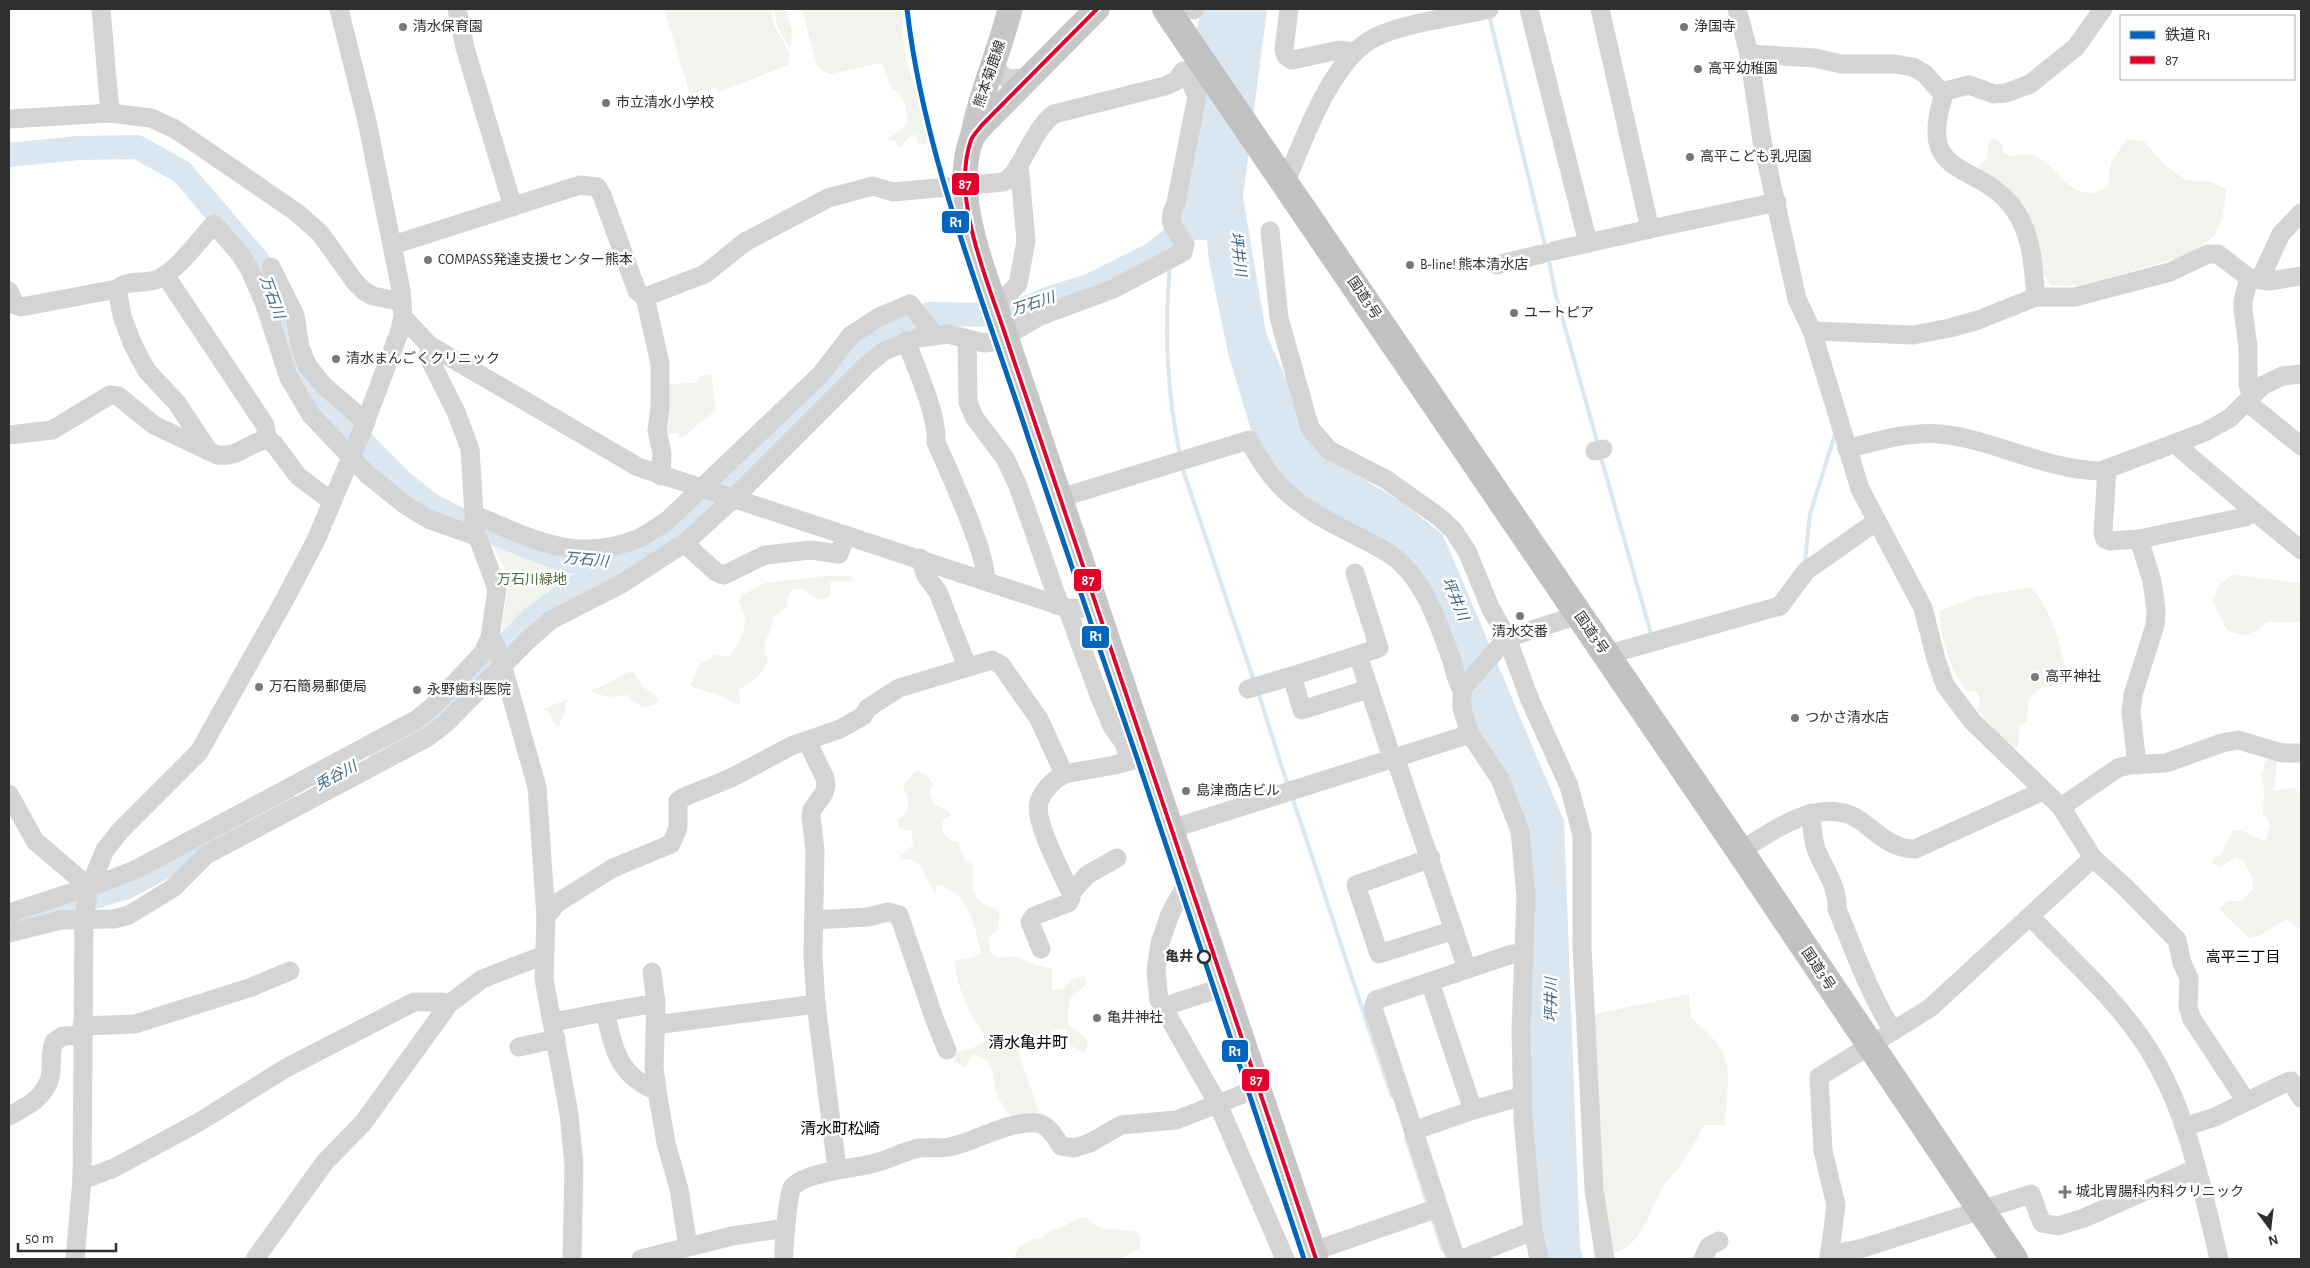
<svg xmlns="http://www.w3.org/2000/svg" width="2310" height="1268" viewBox="0 0 2310 1268" font-family="'Alegreya Sans','Noto Sans JP',sans-serif">
	<style>
		.green { fill: #f0f4ec }
		.water { fill: #dae6f0 }
		.lines { fill: none; stroke-linecap: round; stroke-linejoin: round }
		.stream { stroke: #dae6f0; stroke-width: 4 }
		.river { stroke: #dae6f0; stroke-width: 24 }
		.minor { stroke: #d4d4d4; stroke-width: 19 }
		.major { stroke: #c7c7c7; stroke-width: 25 }
		.highway { stroke: #c1c1c1; stroke-width: 28 }
		.bus-1-casing { stroke: #fff; stroke-width: 8 }
		.bus-1 { stroke: #e4002b; stroke-width: 4 }
		.rail-1-casing { stroke: #fff; stroke-width: 9 }
		.rail-1 { stroke: #0065bd; stroke-width: 5 }
		.poi-dot { fill: #787878; stroke: #fff; stroke-width: 2 }
		.stop-dot { fill: #fff; stroke: #2f2f2f; stroke-width: 2.5 }
		.labels { text-anchor: middle; dominant-baseline: central; stroke-width: 5; stroke-linejoin: round; paint-order: stroke }
		.poi-label { font-size: 14px; fill: #2f2f2f; stroke: #fff; text-anchor: start }
		.street-label { font-size: 14px; fill: #2f2f2f; stroke: #fff }
		.park-label { font-size: 14px; fill: #4f693e; stroke: #fff }
		.stop-label { font-size: 14px; font-weight: bold; fill: #2f2f2f; stroke: #fff; text-anchor: end }
		.water-label { font-size: 15px; font-style: italic; fill: #40698e; stroke: #fff }
		.neighbourhood-label { font-size: 15px; fill: #000; stroke: #fff }
		.quarter-label { font-size: 16px; fill: #000; stroke: #fff }
		.line-badge { stroke: #fff; stroke-width: 2 }
		.badge-label { font-size: 14px; text-anchor: middle; font-weight: bold; fill: #fff }
	</style>
	<rect width="100%" height="100%" fill="#fff"/>
	<g class="green">
		<polygon points="664,9 771,9 774,25 789,52 789,65 718,92 716,87 690,94"/>
		<polygon points="774,9 786,9 792,32 790,49 777,26"/>
		<path d="M802,9H901L905,54L929,143L919,145L916,134L907,139L900,148L895,141L887,140L907,124C907,110 906,95 892,89L882,63L829,74L817,66Z"/>
		<path d="M1994,138L2003,145L2002,151L2011,157C2044,144 2052,177 2077,190C2081,192 2088,193 2092,194L2108,186L2111,162L2127,139L2144,141L2162,162L2185,180L2212,182L2226,190L2223,216L2214,236L2191,254L2080,286L2051,285L1978,166L1987,159L1988,144Z"/>
		<polygon points="711,374 716,410 684,436 679,438 678,433 661,433 663,384 697,383 698,377"/>
		<path d="M493,540C530,554 557,568 597,568L598,571L531,608L505,635H501L509,577L492,545Z"/>
		<polygon points="2233,575 2301,583 2301,622 2267,622 2259,629 2244,636 2227,630 2213,601 2220,584"/>
		<path d="M825,576H850L854,581L830,582L831,595C819,605 813,595 801,588L792,590L788,597L787,607L773,617C773,636 758,642 768,661C760,679 753,679 739,690L740,702L737,705L722,696L690,686L700,664L715,655L730,656C742,640 751,620 739,603L741,596L765,583Z"/>
		<path d="M2030,587C2053,610 2061,650 2069,681L2064,685C2047,685 2039,687 2028,700L2027,721L2019,727L2018,746L2013,750L1978,711L1980,702L1978,692L1967,691C1951,672 1939,635 1940,611L1975,597Z"/>
		<polygon points="628,672 634,673 643,687 655,695 658,700 654,705 644,707 634,702 628,695 607,697 590,691 569,699 565,704 566,709 558,728 548,711 543,709 607,684"/>
		<polygon points="2268,757 2275,758 2277,763 2274,791 2295,788 2301,796 2301,930 2286,919 2261,935 2249,938 2219,909 2228,901 2240,901 2253,890 2252,878 2244,861 2235,857 2220,867 2212,863 2214,857 2221,855 2233,830 2243,831 2265,842 2270,824 2263,814 2264,790 2261,775"/>
		<path d="M917,770L929,778L933,784L930,792L933,804L948,811L951,815L943,820L942,831L950,840L958,842L965,860L973,865V892L981,903L998,910C1001,923 999,931 988,938L991,954L999,958L1017,956L1026,962L1052,969V990H1062L1073,979L1085,976L1086,985L1071,997L1067,1016L1069,1025C1079,1033 1093,1038 1085,1053L1070,1045L1066,1029C1047,1030 1044,1039 1025,1039L1018,1051L1039,1112L1031,1118L1014,1120C1007,1112 1001,1104 997,1094C991,1075 997,1059 972,1055L965,1067L954,1062L956,1053L975,1047L984,1041V1035C970,1014 955,985 955,960L972,958L981,953C974,924 970,893 937,885L935,895L921,866L910,859L902,860L900,856L913,845L912,831L899,828L897,820C915,809 908,802 903,785Z"/>
		<path d="M1689,994L1691,1017C1701,1027 1713,1036 1720,1048C1734,1070 1725,1100 1725,1125H1704C1696,1141 1687,1156 1676,1171C1672,1177 1665,1182 1662,1189C1650,1209 1640,1250 1612,1253L1604,1235L1592,1015Z"/>
		<path d="M1086,1217C1097,1234 1120,1227 1139,1233L1141,1242L1139,1249L1120,1259H1013L1019,1247L1032,1240L1043,1238L1049,1231L1065,1226L1076,1219Z"/>
	</g>
	<polygon class="water" points="1202,9 1267,9 1243,197 1266,333 1318,452 1402,502 1443,535 1564,821 1580,1247 1583,1259 1543,1259 1528,1117 1531,895 1485,752 1421,581 1308,505 1275,474 1254,440 1229,357 1209,261 1207,240 1186,240 1175,217 1197,27"/>
	<g class="lines">
		<g class="stream">
			<polyline points="1489,15 1546,249"/>
			<polyline points="1170,243 1171,251"/>
			<polyline points="1548,256 1555,292 1598,445"/>
			<path d="M1170,266C1164,329 1167,393 1180,455"/>
			<polyline points="1600,454 1651,634 1654,634"/>
			<polyline points="1182,467 1254,681"/>
			<polyline points="1805,562 1810,514 1835,434"/>
			<polyline points="1258,692 1288,786"/>
			<path d="M1292,797C1326,896 1357,997 1392,1096"/>
			<polyline points="1406,1138 1428,1205"/>
			<polyline points="1432,1217 1443,1250"/>
		</g>
		<g class="river">
			<polyline points="9,155 78,148 137,147 182,172 258,261 271,288 295,369 313,396 338,417 400,480 431,505 456,518 539,551 567,561 618,562"/>
			<polyline points="381,753 400,742 444,711 532,618 576,587 658,542 682,526 832,376 873,341 896,326 930,314 996,315 1026,308 1050,298 1089,286 1149,256 1196,221"/>
			<polyline points="9,923 127,887 284,803"/>
		</g>
		<g class="minor">
			<polyline points="101,9 110,113"/>
			<polyline points="457,9 465,48 513,207"/>
			<polyline points="1289,9 1284,50 1286,56 1292,60 1339,50 1354,52"/>
			<polyline points="1529,9 1588,243"/>
			<polyline points="1600,9 1650,229 1777,202"/>
			<polyline points="1737,9 1749,54 1762,141 1797,299 1812,331 1860,489 1923,608 1936,659 1945,685 1972,721 2061,807 2093,858 2125,887 2177,940 2182,963 2189,978 2188,1007 2192,1019 2246,1101"/>
			<polyline points="1194,10 1194,9"/>
			<polyline points="1749,54 1815,58 1841,64 1895,64 1913,67 1925,74 1939,90 1945,91 1969,85 1994,94 2006,93 2030,84 2076,47 2103,9"/>
			<polyline points="994,61 997,70 1007,79 1029,78"/>
			<path d="M1945,91C1913,184 1981,158 2016,212C2033,238 2033,268 2036,297"/>
			<polyline points="9,119 110,113 151,118 175,129 296,212 320,233 355,282 364,291 373,296 402,302"/>
			<path d="M1286,182C1304,139 1331,60 1374,38C1403,23 1456,17 1489,9"/>
			<polyline points="1270,231 1279,318 1310,428 1329,450 1387,480 1439,517 1453,530 1467,551 1490,607 1507,638 1530,700 1569,786 1582,835 1582,947 1591,1127 1594,1190 1605,1259"/>
			<polyline points="393,245 580,185 597,187 602,195 637,291 645,297 660,364 660,406 657,431 662,453 661,476"/>
			<polyline points="1553,251 1650,229"/>
			<polyline points="1496,265 1542,254"/>
			<polyline points="271,267 295,315 300,347 307,365 324,386 366,422"/>
			<polyline points="165,275 265,425 268,440"/>
			<polyline points="2249,278 2243,301 2243,309 2248,347 2248,384 2251,395"/>
			<polyline points="2260,279 2281,234 2301,213"/>
			<polyline points="117,289 122,316 133,345 147,371 177,403 208,450"/>
			<path d="M9,291L15,305L21,307L117,289C130,278 144,285 158,279C176,272 200,239 214,224L240,254L250,270L265,305L289,378L311,415L367,474L404,504L428,519L476,536"/>
			<path d="M645,297L705,274L745,242L828,198L873,186L893,192L1004,182C1022,172 1031,131 1054,114L1165,86L1176,81L1183,71"/>
			<polyline points="996,307 1018,284 1026,241 1019,164"/>
			<polyline points="403,317 429,345 638,467 1067,608 1098,609"/>
			<polyline points="1812,331 1913,335 1950,328 1978,320 2036,297 2075,297 2170,272 2208,254 2218,254 2249,278 2269,281 2301,276"/>
			<polyline points="967,339 968,402 974,417 1005,458 1018,486 1058,600 1056,605"/>
			<path d="M906,341C916,368 938,415 936,442C947,468 990,559 985,581"/>
			<polyline points="2247,402 2301,446"/>
			<path d="M9,435L52,430L110,395L118,396L154,425L217,455C241,458 248,441 268,440L274,444L298,476L331,501"/>
			<path d="M1847,449C1878,441 1909,431 1941,434C1995,440 2046,470 2101,471L2205,432L2230,418L2262,386L2282,376L2301,374"/>
			<polyline points="1595,451 1603,449"/>
			<polyline points="2107,469 2103,533 2105,539 2110,541 2139,539 2152,581 2156,610 2155,625 2133,695 2131,712 2137,765"/>
			<path d="M1060,498L1249,440C1275,493 1307,511 1357,536C1372,544 1390,552 1402,564C1427,588 1439,626 1451,658C1455,669 1455,680 1462,689"/>
			<polyline points="2255,512 2301,550"/>
			<path d="M475,515C531,538 575,564 637,539C647,535 657,527 667,521L821,374L851,335L879,317L910,304L934,335"/>
			<polyline points="2139,539 2245,517 2255,512 2175,444"/>
			<polyline points="684,543 716,572 724,575 765,555 811,550 839,554 846,535"/>
			<polyline points="920,558 926,576 938,592 967,666"/>
			<polyline points="1355,573 1379,648 1358,655"/>
			<polyline points="1067,608 1099,695 1112,726 1124,743 1130,761"/>
			<polyline points="490,637 494,641 503,667 537,787 546,917 544,979 569,1114 574,1165 572,1259"/>
			<polyline points="1606,655 1780,606 1806,571 1877,521"/>
			<polyline points="1292,676 1358,655 1392,758"/>
			<polyline points="1248,689 1292,676 1302,710 1368,689"/>
			<polyline points="807,741 825,778 826,786 824,793 812,810 811,817 815,850 813,954 816,1004 837,1169"/>
			<polyline points="1395,757 1467,969"/>
			<path d="M1064,774C1053,781 1043,789 1039,802C1033,821 1063,875 1071,893L1087,875L1117,858"/>
			<polyline points="9,794 35,841 89,887"/>
			<polyline points="2061,807 2118,768 2129,765 2166,763 2222,743 2238,740 2282,753 2301,753"/>
			<path d="M1811,813C1812,825 1812,838 1816,849C1824,869 1838,886 1837,909C1854,950 1869,993 1893,1031"/>
			<polyline points="1171,829 1470,734"/>
			<path d="M1740,851C1775,830 1825,791 1865,824C1880,836 1894,849 1915,849L2043,791"/>
			<polyline points="1431,858 1356,885 1379,954 1454,930"/>
			<polyline points="1191,887 1182,892 1170,914 1160,943 1156,971 1159,1000 1218,1104 1285,1259"/>
			<polyline points="9,913 104,882 137,869 395,731 416,720 433,706 483,653 490,637 497,589 475,530 470,449 456,412 429,358 429,345"/>
			<polyline points="546,917 557,903 613,868 671,844 678,828 678,801 684,797 731,778 791,746 840,729 863,716 868,708 899,688 992,660 1001,665 1039,719 1064,774 1115,765 1147,756"/>
			<path d="M2031,917C2068,957 2110,993 2141,1038C2186,1102 2201,1184 2219,1259"/>
			<polyline points="814,920 868,917 888,912 899,915 934,1018 947,1050"/>
			<path d="M9,933L61,920L114,919L129,915L173,888L206,855L428,737L446,723L528,640L551,620L623,583L686,542L733,499L867,365L884,351L918,338L948,334L984,343L997,341L1040,316L1113,289L1183,252L1185,244C1173,227 1166,223 1176,203L1197,96L1190,81L1180,76"/>
			<polyline points="1041,949 1030,922 1034,916 1068,903 1071,898 1071,893"/>
			<polyline points="652,972 656,1003"/>
			<polyline points="1162,1007 1224,987"/>
			<polyline points="605,1012 656,1003 654,1068 657,1091 666,1143 679,1189 688,1247"/>
			<path d="M553,1022L605,1012C614,1049 618,1076 657,1091"/>
			<polyline points="655,1025 816,1004"/>
			<polyline points="82,1026 135,1024 249,988 290,971"/>
			<polyline points="519,1047 556,1039"/>
			<polyline points="1473,1110 1523,1096"/>
			<path d="M9,1116C26,1107 45,1098 50,1077C53,1065 49,1056 54,1042L63,1036L82,1035"/>
			<polyline points="2184,1127 2215,1117 2287,1082 2291,1081 2301,1098"/>
			<polyline points="1413,1131 1473,1110 1430,982"/>
			<polyline points="82,1180 114,1168 199,1122 286,1068 414,1002 443,1002 449,1004"/>
			<polyline points="1314,1251 1438,1208"/>
			<polyline points="1829,1255 1863,1248 2031,1194 2042,1223 2058,1226 2084,1218 2195,1169"/>
			<polyline points="75,1259 82,1180 84,919 88,891 105,850 120,831 199,752 285,599 316,540 362,431 399,333 403,317 401,290 367,121 339,9"/>
			<polyline points="255,1259 325,1162 363,1123 449,1004 482,979 544,955"/>
			<polyline points="641,1259 732,1236 786,1228"/>
			<path d="M784,1259C783,1250 788,1194 792,1188C801,1173 855,1168 871,1164C886,1161 900,1153 915,1149C926,1146 937,1149 949,1147C978,1141 1006,1121 1037,1123C1048,1124 1055,1137 1061,1146L1074,1148L1090,1143L1121,1125L1176,1120L1259,1088"/>
			<polyline points="1456,1259 1373,1008 1376,1000 1512,954 1524,954"/>
			<polyline points="1462,1259 1533,1231"/>
			<polyline points="1539,1259 1533,1231 1523,1119 1521,1030 1526,896 1520,831 1500,779 1470,734 1462,708 1462,689 1507,638 1578,615"/>
			<polyline points="1703,1259 1709,1246 1719,1241"/>
			<polyline points="1829,1259 1836,1205 1823,1151 1819,1077 1930,1008 2093,858"/>
		</g>
		<g class="major">
			<path d="M1097,9L982,125C979,129 973,135 971,140C951,197 986,277 1004,331L1316,1259"/>
			<path d="M973,134C981,91 1000,51 1010,9"/>
		</g>
		<polyline class="highway" points="1166,9 1740,851 2014,1259"/>
		<defs>
			<path id="bus-1" d="M1097,9L982,125C979,129 973,135 971,140C951,197 986,277 1004,331L1316,1259"/>
		</defs>
		<use href="#bus-1" class="bus-1-casing"/>
		<use href="#bus-1" class="bus-1"/>
		<defs>
			<path id="rail-1" d="M907,9C924,157 983,298 1029,440C1064,546 1101,652 1137,758C1194,925 1248,1092 1304,1259"/>
		</defs>
		<use href="#rail-1" class="rail-1-casing"/>
		<use href="#rail-1" class="rail-1"/>
	</g>
	<g class="poi-dot">
		<circle cx="403" cy="27" r="5"/>
		<circle cx="1684" cy="27" r="5"/>
		<circle cx="1698" cy="69" r="5"/>
		<circle cx="606" cy="103" r="5"/>
		<circle cx="1690" cy="157" r="5"/>
		<circle cx="428" cy="260" r="5"/>
		<circle cx="1410" cy="265" r="5"/>
		<circle cx="1514" cy="313" r="5"/>
		<circle cx="336" cy="359" r="5"/>
		<circle cx="1520" cy="616" r="5"/>
		<circle cx="2035" cy="677" r="5"/>
		<circle cx="259" cy="687" r="5"/>
		<circle cx="417" cy="690" r="5"/>
		<circle cx="1795" cy="718" r="5"/>
		<circle cx="1186" cy="791" r="5"/>
		<circle cx="1097" cy="1018" r="5"/>
		<path d="M2062.5 1184.5h5v5h5v5h-5v5h-5v-5h-5v-5h5z"/>
	</g>
	<circle class="stop-dot" cx="1204" cy="957" r="6"/>
	<g class="labels">
		<g class="poi-label">
			<text x="413" y="27">清水保育園</text>
			<text x="1694" y="27">浄国寺</text>
			<text x="1708" y="69">高平幼稚園</text>
			<text x="616" y="103">市立清水小学校</text>
			<text x="1700" y="157">高平こども乳児園</text>
			<text x="438" y="260">COMPASS発達支援センター熊本</text>
			<text x="1420" y="265">B-line! 熊本清水店</text>
			<text x="1524" y="313">ユートピア</text>
			<text x="346" y="359">清水まんごくクリニック</text>
			<text x="1520" y="632" text-anchor="middle">清水交番</text>
			<text x="2045" y="677">高平神社</text>
			<text x="269" y="687">万石簡易郵便局</text>
			<text x="427" y="690">永野歯科医院</text>
			<text x="1805" y="718">つかさ清水店</text>
			<text x="1196" y="791">島津商店ビル</text>
			<text x="1107" y="1018">亀井神社</text>
			<text x="2076" y="1192">城北胃腸科内科クリニック</text>
		</g>
		<g class="street-label">
			<text transform="translate(990 74) rotate(-71)">熊本菊鹿線</text>
			<text transform="translate(1364 298) rotate(56)">国道3号</text>
			<text transform="translate(1591 633) rotate(55)">国道3号</text>
			<text transform="translate(1818 969) rotate(56)">国道3号</text>
		</g>
		<g class="park-label">
			<text x="532" y="580">万石川緑地</text>
		</g>
		<g class="stop-label">
			<text x="1193" y="957">亀井</text>
		</g>
		<g class="water-label">
			<text transform="translate(1238 254) rotate(83)">坪井川</text>
			<text transform="translate(272 297) rotate(70)">万石川</text>
			<text transform="translate(1033 304) rotate(-18)">万石川</text>
			<text transform="translate(586 560) rotate(5)">万石川</text>
			<text transform="translate(1455 599) rotate(67)">坪井川</text>
			<text transform="translate(336 776) rotate(-28)">兎谷川</text>
			<text transform="translate(1551 1000) rotate(-90)">坪井川</text>
		</g>
		<g class="neighbourhood-label">
			<text x="2243" y="957">高平三丁目</text>
		</g>
		<g class="quarter-label">
			<text x="1028" y="1043">清水亀井町</text>
			<text x="840" y="1129">清水町松崎</text>
		</g>
	</g>
	<g class="line-badge">
		<rect x="951" y="172" width="29" height="24" rx="5" fill="#e4002b"/>
		<rect x="941" y="210" width="29" height="24" rx="5" fill="#0065bd"/>
		<rect x="1073" y="568" width="29" height="24" rx="5" fill="#e4002b"/>
		<rect x="1081" y="625" width="29" height="24" rx="5" fill="#0065bd"/>
		<rect x="1221" y="1039" width="28" height="24" rx="5" fill="#0065bd"/>
		<rect x="1241" y="1068" width="29" height="24" rx="5" fill="#e4002b"/>
	</g>
	<g class="badge-label">
		<text x="965" y="189">87</text>
		<text x="956" y="227">R1</text>
		<text x="1088" y="585">87</text>
		<text x="1096" y="641">R1</text>
		<text x="1235" y="1056">R1</text>
		<text x="1256" y="1085">87</text>
	</g>
	<rect width="2310" height="1268" fill="none" stroke="#2f2f2f" stroke-width="20"/>
	<rect x="2120" y="15" width="175" height="65" fill="#ffffff" stroke="#acacac"/>
	<rect x="2130" y="31" width="25" height="8" fill="#0065bd" stroke="#acacac"/>
	<text x="2165" y="40" font-size="15" fill="#2f2f2f">鉄道 R1</text>
	<rect x="2130" y="56" width="25" height="8" fill="#e4002b" stroke="#acacac"/>
	<text x="2165" y="65" font-size="15" fill="#2f2f2f">87</text>
	<g transform="translate(2270 1228) rotate(165)" stroke="#ffffff" stroke-width="4" paint-order="stroke">
	<path d="M0-4L9 19L0 12L-9 19Z" fill="#2f2f2f"/>
	<text y="-8" font-size="14" font-weight="bold" text-anchor="middle" fill="#2f2f2f">N</text>
	</g>
	<path d="M18 1243v8h98v-8" fill="none" stroke="#2f2f2f" stroke-width="2.5"/>
	<text x="25" y="1243" font-size="15" fill="#2f2f2f" stroke="#ffffff" stroke-width="4" paint-order="stroke">50 m</text>
</svg>
